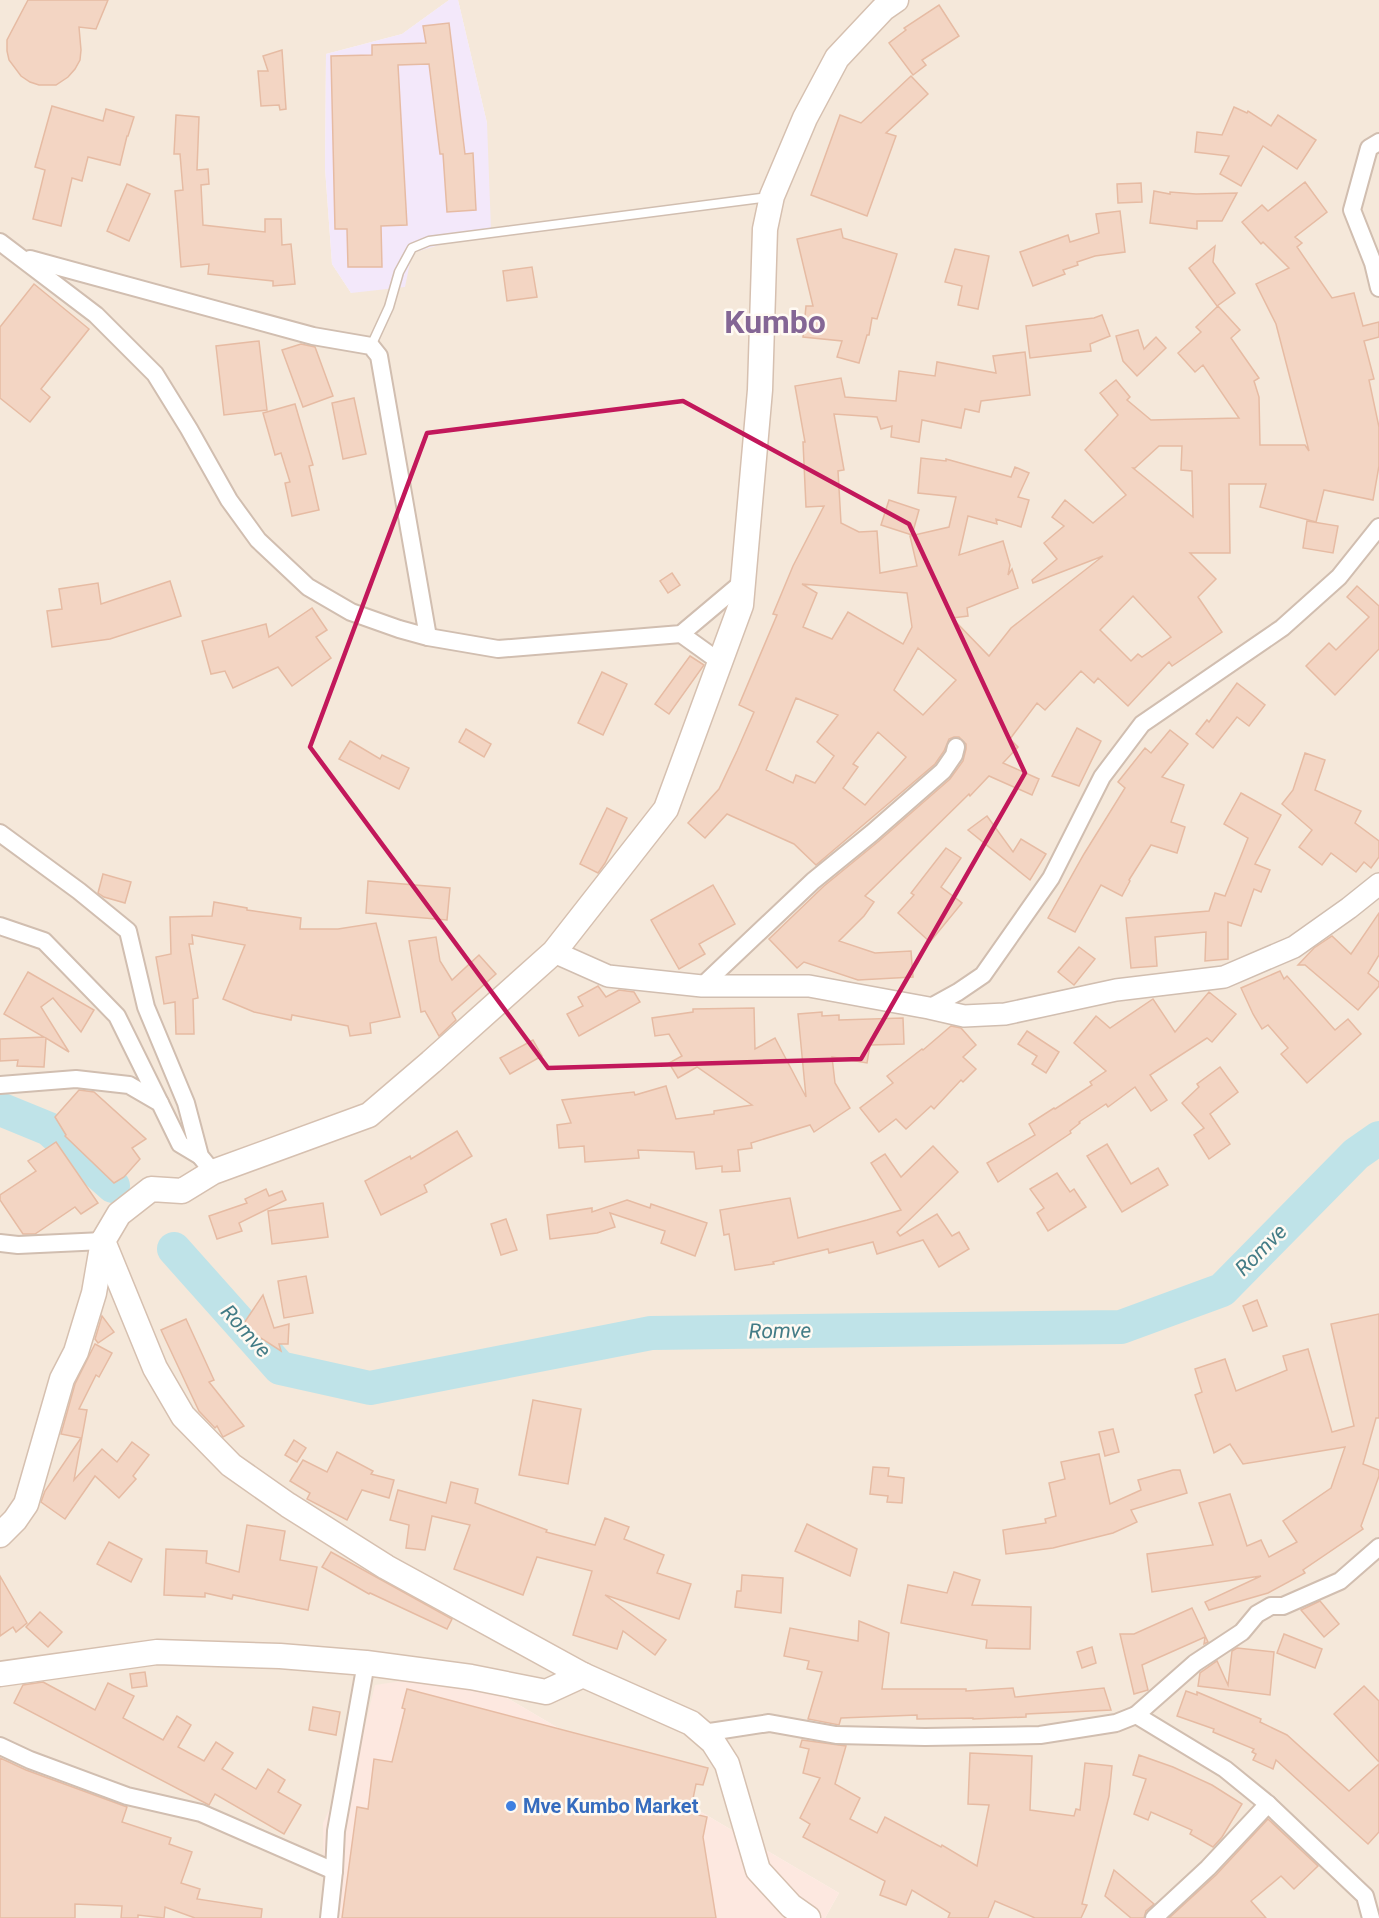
<svg xmlns="http://www.w3.org/2000/svg" width="1379" height="1918" viewBox="0 0 1379 1918" font-family="Roboto,sans-serif">
	<style>
		.residential { fill: #f5e8da }
		.commercial { fill: #fde8e0 }
		.education { fill: #f3e8fa }
		.lines { fill: none; stroke-linecap: round; stroke-linejoin: round }
		.river { stroke: #bfe3e8; stroke-width: 34 }
		.building { fill: #f3d5c3; stroke: #e6bba3; stroke-width: 1.5; fill-rule: evenodd }
		.service-casing { stroke: #d1beb0; stroke-width: 11 }
		.minor-casing { stroke: #d1beb0; stroke-width: 20 }
		.tertiary-casing { stroke: #d1beb0; stroke-width: 24 }
		.secondary-casing { stroke: #d6c0b0; stroke-width: 27 }
		.service { stroke: #fff; stroke-width: 8 }
		.minor { stroke: #fff; stroke-width: 16 }
		.tertiary { stroke: #fff; stroke-width: 21 }
		.secondary { stroke: #fff; stroke-width: 24 }
		.marked { fill: none; stroke: #c2185b; stroke-width: 4.5; stroke-linejoin: round }
		.shop-dot { fill: #3f7fe0; stroke: #fffaf3; stroke-width: 2 }
		.labels { text-anchor: middle; dominant-baseline: central; stroke-width: 5; stroke-linejoin: round; paint-order: stroke }
		.shop-label { font-size: 20px; font-weight: bold; fill: #366cbe; stroke: #fffaf3; text-anchor: start }
		.water-label { font-size: 21px; font-style: italic; fill: #437c86; stroke: #fffaf3 }
		.town-label { font-size: 32px; font-weight: bold; fill: #846695; stroke: #fffaf3 }
	</style>
	<rect width="100%" height="100%" fill="#fdf6ec"/>
	<polygon class="residential" points="0,0 449,0 402,34 326,54 325,168 332,264 351,293 412,253 487,123 458,0 1379,0 1379,1918 825,1918 839,1893 463,1672 325,1918 0,1918"/>
	<polygon class="commercial" points="463,1672 839,1893 825,1918 325,1918 323,1823 359,1750 375,1685"/>
	<polygon class="education" points="449,0 458,0 487,123 491,230 412,253 405,287 351,293 332,264 325,168 326,54 402,34"/>
	<g class="lines">
		<g class="river">
			<polyline points="0,1109 49,1129 113,1186"/>
			<polyline points="174,1249 280,1368 370,1388 651,1333 1121,1327 1222,1290 1356,1154 1379,1138"/>
		</g>
	</g>
	<g class="building">
		<polygon points="28,0 108,0 96,29 79,27 81,50 80,60 75,69 68,77 56,85 39,85 30,82 21,76 9,60 7,51 7,40"/>
		<polygon points="939,5 959,36 922,60 926,65 913,75 889,43 906,30 904,28"/>
		<polygon points="449,23 465,154 473,153 476,210 447,212 443,154 440,154 429,64 398,65 407,225 381,226 382,267 348,267 347,229 335,229 331,56 372,55 372,45 426,43 423,26"/>
		<polygon points="282,50 286,109 280,110 279,105 261,106 258,71 268,71 263,56"/>
		<polygon points="911,76 928,94 886,133 896,136 867,216 811,195 840,115 861,123"/>
		<polygon points="52,106 103,121 106,109 134,117 128,136 127,136 120,165 88,157 82,181 72,178 61,226 33,219 45,170 35,167"/>
		<polygon points="1234,107 1247,113 1248,111 1271,126 1278,115 1316,140 1297,169 1263,146 1241,186 1220,174 1229,156 1195,152 1197,132 1222,135"/>
		<polygon points="176,115 199,117 197,170 208,169 209,184 201,185 203,225 265,232 265,219 281,219 282,245 291,244 295,284 273,286 273,281 208,274 209,264 181,267 175,191 183,190 180,154 174,154"/>
		<path d="M1305,182L1327,212L1295,237L1302,243L1297,247L1332,298L1354,293L1363,326L1379,322V337L1364,341L1374,379L1369,380L1379,427V466L1373,500L1324,490L1316,522L1260,507L1266,484H1229L1230,553H1190L1216,579L1198,597L1222,632L1172,666L1169,662L1128,706L1098,678L1094,683L1081,671L1045,710L1037,703L1010,739L1018,747L1003,763L1039,779L1032,795L989,776L970,796L969,794L865,896L874,902L864,916L839,941L875,953L911,951L913,977L858,980L804,962L797,968L769,939L824,886L879,841L950,779L963,761L966,749V744L959,737H954L949,739L944,751L935,764L816,865L794,844L727,814L705,838L688,823L719,789L737,751L754,712L739,705L777,615L773,614L793,566L824,506L806,507L803,442H805L795,386L841,378L845,397L896,401L899,371L935,376L937,362L996,373L993,356L1025,352L1030,395L981,401L979,412L965,409L961,428L922,420L919,442L891,437L892,426L881,429L877,417L834,414L844,470L838,471L841,523L859,532L877,531L880,573L917,566L910,536L949,527L956,497L918,493L921,458L946,461V459L1011,477L1015,467L1029,473L1018,497L1029,500L1021,527L996,519L997,524L968,516L959,555L1003,541L1010,565L1008,575L1012,569L1018,588L967,608L968,616L952,618L989,656L1011,628L1103,556L1033,583L1032,580L1057,559L1044,543L1064,526L1052,517L1065,500L1093,523L1126,495L1085,450L1118,415L1100,393L1116,380L1130,397L1127,400L1151,420L1239,418L1203,365L1195,372L1178,353L1201,332L1196,327L1218,306L1240,330L1231,338L1259,378L1254,381L1259,397L1260,445H1305L1309,451L1276,324L1256,284L1289,268L1263,242L1261,244L1242,222L1262,205L1268,211ZM1159,446H1182L1181,470L1192,471L1193,517L1133,468H1135ZM802,584L907,593L912,627L903,644L848,612L832,639L803,627L817,593ZM1133,596L1171,637L1142,657L1138,654L1131,661L1100,630ZM918,648L956,680L923,715L894,690ZM796,698L838,715L817,742L834,756L815,783L796,775L793,783L766,770ZM878,732L906,757L865,805L843,788L858,767L853,764Z"/>
		<polygon points="1141,183 1142,202 1118,203 1117,184"/>
		<polygon points="127,184 150,194 129,241 107,231"/>
		<polygon points="1154,191 1170,194 1170,192 1196,194 1237,193 1222,221 1197,221 1197,229 1150,223"/>
		<polygon points="1120,211 1125,252 1095,256 1077,262 1078,265 1063,270 1065,274 1033,286 1020,252 1068,235 1070,242 1099,233 1096,214"/>
		<polygon points="841,229 843,238 897,254 877,319 872,318 869,335 867,335 859,363 837,357 842,341 803,337 806,306 813,306 797,239"/>
		<polygon points="1215,246 1213,262 1235,293 1217,306 1189,268"/>
		<polygon points="955,249 989,256 978,309 958,305 962,286 945,282"/>
		<polygon points="532,267 537,297 507,301 503,271"/>
		<polygon points="34,284 89,329 41,389 50,397 30,422 0,398 0,327"/>
		<polygon points="1102,315 1110,336 1090,344 1091,351 1030,358 1026,326 1094,318"/>
		<polygon points="1138,330 1144,349 1156,337 1166,348 1137,376 1123,361 1116,336"/>
		<polygon points="259,341 267,410 224,415 216,346"/>
		<polygon points="301,344 315,347 333,396 303,407 282,350"/>
		<polygon points="354,398 366,454 343,459 332,403"/>
		<polygon points="295,404 313,465 309,466 319,510 292,516 285,483 290,482 281,453 275,455 263,413"/>
		<polygon points="889,500 919,510 912,535 881,525"/>
		<polygon points="1307,521 1338,526 1333,553 1303,548"/>
		<polygon points="672,573 680,585 668,593 660,581"/>
		<polygon points="170,581 181,616 110,639 52,647 47,611 62,609 59,589 98,583 101,604"/>
		<polygon points="1357,586 1379,606 1379,649 1335,695 1306,666 1329,643 1336,650 1369,617 1347,597"/>
		<polygon points="312,608 327,630 316,637 331,658 292,686 278,667 233,688 225,671 211,674 202,641 266,624 269,637"/>
		<polygon points="690,656 704,665 669,714 655,704"/>
		<polygon points="602,672 627,684 603,735 578,723"/>
		<polygon points="1237,683 1265,705 1249,726 1237,717 1213,748 1196,734 1207,720 1209,722"/>
		<polygon points="1077,728 1101,741 1079,786 1052,776"/>
		<polygon points="466,729 491,744 484,757 459,742"/>
		<polygon points="1170,730 1188,744 1162,777 1184,785 1171,822 1185,827 1177,853 1151,845 1129,880 1130,881 1122,896 1101,885 1075,932 1048,918 1084,854 1125,788 1118,782 1145,748 1151,753"/>
		<polygon points="350,741 380,759 382,755 409,768 399,789 339,759"/>
		<polygon points="1305,753 1325,760 1315,790 1361,811 1355,823 1379,841 1379,857 1371,868 1364,862 1356,872 1331,853 1322,865 1299,847 1312,830 1282,804 1293,790"/>
		<polygon points="1241,793 1281,815 1255,864 1270,870 1261,892 1254,889 1241,926 1228,922 1228,959 1205,961 1206,932 1155,937 1157,966 1131,968 1126,918 1209,911 1215,893 1225,896 1248,838 1224,824"/>
		<polygon points="607,808 627,818 605,863 598,873 580,864"/>
		<polygon points="987,816 1013,852 1021,839 1046,854 1030,880 968,830"/>
		<polygon points="946,848 961,858 941,887 962,903 930,942 898,913 914,895 911,893"/>
		<polygon points="103,874 131,882 125,903 104,897 98,893"/>
		<polygon points="368,881 450,888 447,920 366,913"/>
		<polygon points="713,885 735,924 699,944 705,954 679,969 651,920"/>
		<polygon points="214,902 247,908 247,910 301,918 300,929 338,929 376,923 400,1017 370,1023 371,1033 350,1036 348,1026 292,1015 291,1020 254,1012 223,999 245,945 192,935 193,944 189,944 198,998 193,999 194,1034 176,1034 175,1002 164,1004 156,957 171,954 170,917 212,916"/>
		<polygon points="1379,913 1379,955 1368,973 1379,982 1379,986 1358,1010 1305,965 1298,965 1314,948 1332,936 1351,954"/>
		<polygon points="436,937 440,961 452,980 479,955 496,974 452,1013 456,1020 439,1036 425,1011 421,1012 409,941"/>
		<polygon points="1079,947 1095,959 1074,985 1058,972"/>
		<polygon points="1280,971 1284,979 1287,976 1335,1030 1348,1019 1361,1034 1307,1083 1281,1054 1288,1048 1268,1025 1262,1029 1253,1014 1241,988"/>
		<polygon points="28,972 94,1010 81,1032 53,998 41,1007 69,1052 46,1038 44,1067 17,1066 18,1060 0,1061 0,1039 44,1037 4,1014"/>
		<polygon points="598,986 606,997 619,990 634,992 640,1002 579,1036 567,1014 583,1006 578,997"/>
		<polygon points="1209,992 1236,1014 1212,1042 1207,1038 1150,1075 1167,1100 1151,1111 1135,1087 1108,1107 1106,1104 1079,1122 1080,1123 1070,1131 1071,1133 998,1182 987,1163 1035,1135 1029,1124 1054,1108 1055,1109 1092,1085 1090,1082 1106,1071 1074,1043 1096,1016 1110,1028 1153,999 1175,1032"/>
		<polygon points="754,1008 755,1049 775,1038 806,1097 798,1014 822,1012 822,1016 839,1015 839,1020 903,1018 904,1044 870,1045 867,1063 832,1057 835,1083 850,1108 814,1132 810,1125 751,1143 752,1148 738,1150 740,1171 722,1172 722,1166 696,1169 694,1152 638,1150 639,1158 585,1162 584,1146 559,1148 557,1125 571,1123 562,1100 634,1092 635,1095 666,1086 676,1119 714,1114 714,1111 752,1105 697,1067 678,1078 669,1063 682,1056 669,1034 655,1036 652,1018 693,1012 693,1009"/>
		<polygon points="951,1026 961,1028 976,1045 963,1057 976,1069 963,1082 961,1080 934,1109 931,1106 906,1129 896,1119 879,1132 860,1108 893,1083 887,1076 922,1049 923,1050"/>
		<polygon points="1027,1031 1059,1052 1046,1073 1032,1064 1037,1056 1018,1044"/>
		<polygon points="533,1040 542,1056 510,1074 500,1058"/>
		<polygon points="1220,1067 1238,1092 1210,1114 1230,1144 1209,1159 1194,1135 1204,1128 1182,1103 1199,1087 1197,1084"/>
		<polygon points="79,1090 94,1092 146,1139 132,1148 140,1159 124,1177 114,1183 65,1136 66,1135 55,1117"/>
		<polygon points="457,1131 472,1156 424,1185 427,1192 381,1215 365,1181 410,1156 411,1159"/>
		<polygon points="56,1142 98,1203 81,1214 75,1207 35,1234 23,1234 0,1200 0,1195 36,1171 28,1161"/>
		<polygon points="1107,1144 1131,1184 1158,1168 1168,1185 1122,1212 1087,1156"/>
		<polygon points="933,1146 958,1172 897,1232 900,1236 937,1214 952,1236 959,1232 969,1249 939,1267 923,1240 877,1254 873,1242 829,1253 828,1249 773,1262 774,1264 735,1270 729,1234 724,1235 720,1210 790,1198 798,1238 867,1220 901,1210 871,1163 885,1154 901,1177"/>
		<polygon points="1057,1173 1070,1192 1074,1189 1086,1207 1048,1231 1037,1213 1044,1208 1030,1189"/>
		<polygon points="266,1189 269,1196 282,1191 286,1200 239,1223 242,1231 217,1239 209,1216 247,1203 245,1199"/>
		<polygon points="627,1200 650,1208 651,1204 707,1223 695,1256 661,1243 665,1231 610,1213 615,1227 597,1233 550,1239 547,1215 592,1208 592,1212"/>
		<polygon points="323,1203 328,1237 272,1244 268,1211"/>
		<polygon points="506,1219 517,1250 501,1255 491,1224"/>
		<polygon points="306,1276 313,1313 284,1318 278,1281"/>
		<polygon points="263,1295 274,1328 289,1324 288,1344 279,1344 281,1351 242,1326"/>
		<polygon points="1257,1300 1267,1326 1253,1331 1243,1306"/>
		<polygon points="1379,1314 1379,1418 1376,1418 1363,1464 1379,1470 1379,1476 1361,1526 1363,1529 1303,1570 1305,1573 1268,1593 1209,1610 1205,1602 1261,1576 1152,1592 1147,1554 1213,1545 1199,1503 1230,1494 1247,1546 1261,1540 1269,1557 1297,1542 1283,1521 1331,1488 1345,1447 1243,1464 1230,1444 1214,1453 1195,1395 1202,1392 1195,1369 1225,1359 1236,1391 1287,1370 1283,1356 1308,1349 1332,1432 1354,1426 1331,1324"/>
		<polygon points="102,1316 114,1332 98,1343 95,1339"/>
		<polygon points="186,1319 214,1380 209,1382 244,1426 223,1437 217,1426 215,1428 199,1411 161,1330"/>
		<polygon points="95,1344 112,1353 99,1377 96,1375 79,1409 87,1410 74,1480 102,1449 117,1462 132,1442 149,1455 133,1476 136,1479 119,1498 95,1476 65,1519 41,1502 45,1491 81,1438 61,1434 75,1384"/>
		<polygon points="533,1400 581,1409 568,1484 519,1475"/>
		<polygon points="1113,1429 1119,1452 1105,1456 1099,1432"/>
		<polygon points="294,1440 306,1448 297,1462 285,1455"/>
		<polygon points="337,1452 373,1471 371,1474 394,1480 389,1498 362,1490 347,1520 307,1499 310,1493 290,1481 303,1460 327,1472"/>
		<polygon points="1099,1454 1110,1504 1141,1490 1138,1480 1173,1470 1180,1470 1187,1493 1131,1510 1137,1522 1113,1533 1053,1548 1006,1554 1003,1530 1046,1523 1045,1519 1056,1516 1049,1483 1065,1479 1061,1462"/>
		<polygon points="873,1467 889,1468 888,1476 904,1478 902,1503 887,1502 888,1496 870,1494"/>
		<polygon points="451,1482 478,1489 475,1503 547,1530 546,1532 595,1545 605,1518 629,1527 624,1539 664,1555 657,1573 691,1584 679,1619 605,1595 666,1640 655,1655 623,1631 617,1649 573,1635 592,1571 537,1557 523,1595 454,1569 470,1525 432,1516 425,1550 406,1548 409,1525 390,1520 398,1490 446,1503"/>
		<polygon points="807,1524 857,1549 850,1576 795,1551"/>
		<polygon points="247,1525 285,1531 280,1560 317,1567 308,1610 233,1595 232,1599 205,1593 205,1597 164,1595 166,1549 207,1551 206,1563 239,1572"/>
		<polygon points="109,1542 142,1559 131,1582 97,1564"/>
		<polygon points="331,1552 452,1619 447,1629 370,1593 369,1594 322,1567"/>
		<polygon points="954,1572 980,1580 972,1605 1031,1607 1030,1649 986,1648 987,1640 901,1623 908,1585 947,1593"/>
		<polygon points="742,1575 783,1578 781,1613 735,1607 737,1591 741,1591"/>
		<polygon points="0,1576 27,1623 16,1632 13,1627 0,1636"/>
		<polygon points="1320,1601 1339,1624 1324,1637 1301,1610"/>
		<polygon points="1192,1608 1208,1642 1204,1644 1205,1637 1142,1665 1148,1690 1134,1694 1120,1634 1134,1634"/>
		<polygon points="40,1612 62,1632 48,1647 26,1627"/>
		<polygon points="859,1621 889,1633 882,1689 966,1689 966,1691 1013,1688 1015,1697 1104,1688 1111,1710 1026,1714 1026,1717 973,1719 973,1718 917,1719 917,1715 841,1718 839,1725 808,1719 822,1672 807,1669 809,1661 784,1656 790,1628 858,1641"/>
		<polygon points="1284,1634 1322,1649 1315,1668 1277,1653"/>
		<polygon points="1092,1647 1096,1663 1082,1668 1077,1652"/>
		<polygon points="1237,1648 1274,1652 1270,1695 1198,1686 1200,1673 1217,1661 1228,1685 1232,1651"/>
		<polygon points="145,1672 147,1686 132,1688 130,1674"/>
		<polygon points="43,1682 95,1710 108,1683 134,1696 123,1718 163,1740 177,1716 191,1725 178,1747 204,1761 216,1742 233,1753 222,1769 256,1789 268,1769 285,1780 278,1792 301,1805 284,1834 215,1794 209,1805 14,1703 23,1685"/>
		<polygon points="1364,1686 1379,1701 1379,1762 1334,1714"/>
		<polygon points="407,1689 708,1768 703,1785 696,1784 690,1813 707,1817 703,1837 716,1918 342,1918 357,1807 368,1809 374,1759 392,1762 405,1709 402,1708"/>
		<polygon points="1186,1691 1197,1695 1197,1692 1261,1719 1260,1722 1287,1735 1349,1791 1379,1764 1379,1832 1368,1844 1276,1760 1273,1769 1253,1760 1256,1754 1252,1752 1254,1749 1213,1732 1214,1729 1177,1716"/>
		<polygon points="313,1707 340,1712 336,1735 309,1730"/>
		<polygon points="802,1740 846,1746 835,1784 860,1798 850,1819 877,1833 885,1817 941,1847 942,1845 977,1866 989,1805 968,1804 970,1753 1032,1756 1030,1810 1074,1816 1076,1809 1080,1810 1085,1763 1112,1766 1109,1796 1082,1904 1087,1905 1081,1918 1035,1918 995,1901 988,1918 948,1918 950,1913 912,1890 906,1905 880,1895 885,1881 803,1837 810,1824 800,1818 820,1778 803,1773 809,1749 800,1747"/>
		<polygon points="1139,1755 1173,1767 1212,1785 1242,1804 1222,1837 1213,1847 1190,1834 1192,1830 1151,1812 1148,1820 1134,1814 1146,1779 1133,1775"/>
		<polygon points="0,1758 26,1770 127,1807 122,1822 171,1838 169,1844 192,1852 181,1883 200,1889 197,1899 262,1909 261,1918 195,1918 165,1907 164,1918 138,1915 138,1918 121,1918 122,1906 75,1904 75,1918 0,1918"/>
		<polygon points="1268,1819 1318,1866 1294,1889 1281,1876 1251,1901 1266,1918 1169,1918 1216,1875"/>
		<polygon points="1114,1870 1154,1904 1146,1911 1144,1918 1131,1918 1105,1896"/>
	</g>
	<g class="lines">
		<defs>
			<polyline id="service" points="371,346 389,307 399,272 412,248 429,241 769,197"/>
			<g id="minor">
				<polyline points="1379,142 1369,148 1352,210 1373,263 1379,288"/>
				<polyline points="0,242 96,315 155,374 189,429 229,500 258,540 308,587 351,612 399,629 428,637 498,649 681,634 744,581"/>
				<polyline points="30,259 313,336 371,346 379,356 428,637"/>
				<polyline points="681,634 720,662"/>
				<polyline points="0,833 79,891 128,931 146,1007 186,1103 200,1156 213,1172"/>
				<polyline points="0,926 44,941 117,1016 160,1103"/>
				<polyline points="702,986 813,881 872,833 943,771 954,755 956,747"/>
				<polyline points="929,1008 958,992 983,975 1051,878 1102,777 1142,724 1282,628 1339,577 1379,527"/>
				<polyline points="0,1085 76,1079 129,1085 160,1103 180,1144 200,1156"/>
				<polyline points="0,1243 18,1245 103,1241"/>
				<polyline points="1136,1715 1225,1769 1268,1804 1365,1896 1371,1918"/>
				<polyline points="703,1733 769,1723 836,1735 925,1737 1040,1735 1116,1723 1136,1715 1195,1663 1242,1632 1257,1614 1271,1606 1283,1606 1340,1581 1379,1547"/>
				<polyline points="0,1746 30,1760 127,1796 201,1813 334,1871"/>
				<polyline points="329,1918 334,1871 336,1831 366,1663"/>
				<polyline points="1154,1918 1208,1868 1268,1804"/>
			</g>
			<polyline id="tertiary" points="554,952 608,976 702,986 809,986 929,1008 964,1016 1005,1014 1116,990 1224,977 1294,947 1349,908 1379,884"/>
			<g id="secondary">
				<polyline points="0,1535 15,1520 26,1504 62,1379 76,1352 94,1293 103,1241"/>
				<polyline points="0,1674 157,1652 280,1656 366,1663 471,1677 546,1692 583,1675"/>
				<polyline points="808,1918 791,1906 758,1870 727,1764 713,1742 691,1723 583,1675 386,1567 288,1505 231,1465 183,1416 155,1368 103,1241 119,1214 151,1189 182,1191 213,1172 369,1115 431,1062 554,952 666,809 741,605 760,390 765,229 772,196 805,118 837,58 883,9 896,0"/>
			</g>
		</defs>
		<use href="#service" class="service-casing"/>
		<use href="#minor" class="minor-casing"/>
		<use href="#tertiary" class="tertiary-casing"/>
		<use href="#secondary" class="secondary-casing"/>
		<use href="#service" class="service"/>
		<use href="#minor" class="minor"/>
		<use href="#tertiary" class="tertiary"/>
		<use href="#secondary" class="secondary"/>
	</g>
	<path class="marked" d="M683,401L909,524L1025,773L861,1059L548,1068L310,747L427,433Z"/>
	<circle class="shop-dot" cx="511" cy="1806" r="6"/>
	<g class="labels">
		<g class="shop-label">
			<text x="523" y="1806">Mve Kumbo Market</text>
		</g>
		<g class="water-label">
			<text transform="translate(1261 1250) rotate(-45)">Romve</text>
			<text transform="translate(246 1331) rotate(48)">Romve</text>
			<text transform="translate(780 1331) rotate(-1)">Romve</text>
		</g>
		<g class="town-label">
			<text x="775" y="322">Kumbo</text>
		</g>
	</g>
</svg>
